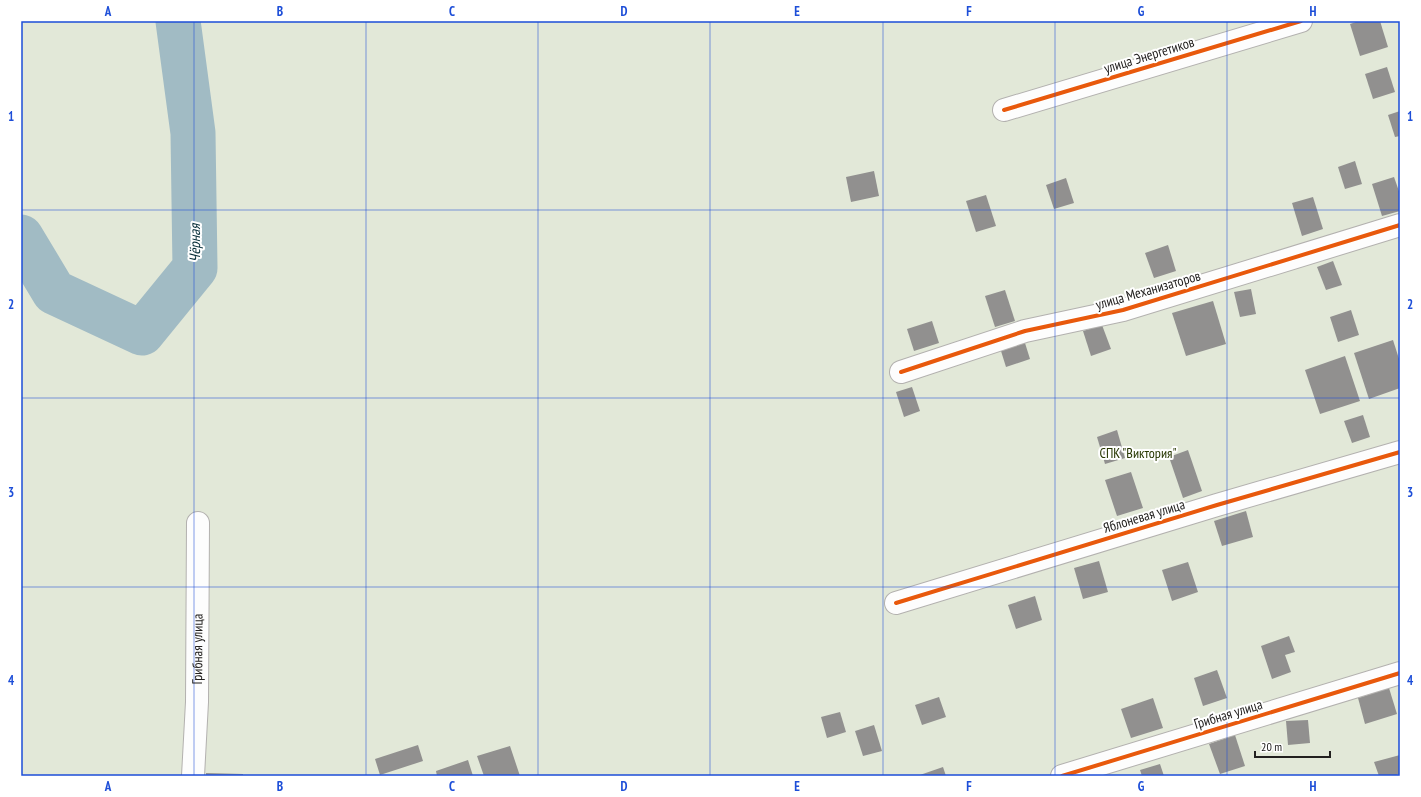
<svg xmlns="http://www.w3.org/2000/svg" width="1421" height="797" viewBox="0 0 1421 797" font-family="'PT Sans Narrow',sans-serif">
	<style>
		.green { fill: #e2e8d8 }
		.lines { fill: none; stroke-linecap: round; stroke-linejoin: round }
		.river { stroke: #a1bbc4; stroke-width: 45 }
		.building { fill: #91908f }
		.minor-casing { stroke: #b3b1af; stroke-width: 24 }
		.minor { stroke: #fdfdfd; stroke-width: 22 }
		.cycleway-casing { stroke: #fff; stroke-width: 6 }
		.cycleway { stroke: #e8590c; stroke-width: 4 }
		.grid { fill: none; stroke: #1d4ed8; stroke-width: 1; stroke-opacity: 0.55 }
		.labels { text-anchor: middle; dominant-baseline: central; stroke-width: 4; stroke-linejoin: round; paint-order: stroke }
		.street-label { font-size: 14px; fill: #22201f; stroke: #fff }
		.park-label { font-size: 14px; fill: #273702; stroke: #fff }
		.water-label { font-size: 15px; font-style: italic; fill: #082f39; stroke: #fff }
		.neatline { fill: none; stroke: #1d4ed8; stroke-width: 1.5 }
		.grid-label { font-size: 13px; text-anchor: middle; font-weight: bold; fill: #1d4ed8 }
	</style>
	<rect width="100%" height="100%" fill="#f4f2f0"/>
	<rect class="green" x="21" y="21" width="1379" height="755"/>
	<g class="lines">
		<polyline class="river" points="21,237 54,292 142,333 195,268 193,133 178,21"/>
	</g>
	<g class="building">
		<polygon points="1359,21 1380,21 1388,47 1360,56 1350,24"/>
		<polygon points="1387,67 1395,92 1373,99 1365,74"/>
		<polygon points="1400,111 1400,136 1395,137 1388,115"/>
		<polygon points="1355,161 1362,184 1345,189 1338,167"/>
		<polygon points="874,171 879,196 851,202 846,177"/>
		<polygon points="1394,177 1400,194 1400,211 1382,216 1372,184"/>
		<polygon points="1066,178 1074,203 1054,209 1046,185"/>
		<polygon points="986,195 996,226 976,232 966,201"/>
		<polygon points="1313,197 1323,229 1302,236 1292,203"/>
		<polygon points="1168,245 1176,271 1154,278 1145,253"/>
		<polygon points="1333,261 1342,285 1326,290 1317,267"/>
		<polygon points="1251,289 1256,314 1240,317 1234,292"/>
		<polygon points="1005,290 1015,321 995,327 985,296"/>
		<polygon points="1213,301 1226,344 1186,356 1172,313"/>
		<polygon points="1351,310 1359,335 1338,342 1330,317"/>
		<polygon points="932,321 939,343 914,351 907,329"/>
		<polygon points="1102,325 1111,349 1091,356 1083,331"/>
		<polygon points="1393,340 1400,362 1400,388 1369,399 1354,353"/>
		<polygon points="1025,343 1030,359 1006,367 1001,351"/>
		<polygon points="1345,356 1360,401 1320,414 1305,370"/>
		<polygon points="912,387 920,411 904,417 896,392"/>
		<polygon points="1363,415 1370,437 1352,443 1344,421"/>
		<polygon points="1117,430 1125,458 1105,464 1097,437"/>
		<polygon points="1188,450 1202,491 1183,498 1169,457"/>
		<polygon points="1131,472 1143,508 1117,516 1105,480"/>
		<polygon points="1246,511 1253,537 1222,546 1214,521"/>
		<polygon points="1099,561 1108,592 1083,599 1074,568"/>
		<polygon points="1188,562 1198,592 1172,601 1162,570"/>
		<polygon points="1035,596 1042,620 1016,629 1008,605"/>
		<polygon points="1289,636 1295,652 1285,655 1291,672 1272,679 1261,646"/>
		<polygon points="1217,670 1227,698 1203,706 1194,678"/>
		<polygon points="1389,688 1397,714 1365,724 1358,698"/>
		<polygon points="939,697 946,717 922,725 915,705"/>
		<polygon points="1153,698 1163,728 1131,738 1121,709"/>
		<polygon points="840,712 846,732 827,738 821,717"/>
		<polygon points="1308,720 1310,743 1288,745 1286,721"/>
		<polygon points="874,725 882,751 863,756 855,731"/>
		<polygon points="1235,735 1245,766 1220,774 1209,744"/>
		<polygon points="418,745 423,761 380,775 375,759"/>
		<polygon points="510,746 520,776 484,776 477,756"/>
		<polygon points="1400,755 1400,774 1393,776 1379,776 1374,762"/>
		<polygon points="468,760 473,776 437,776 436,771"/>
		<polygon points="1160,764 1164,776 1142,776 1140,770"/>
		<polygon points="943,767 946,776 917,776"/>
		<polygon points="206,773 243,774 243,776 206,776"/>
	</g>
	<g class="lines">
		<defs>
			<g id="minor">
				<polyline points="1004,110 1301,21"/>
				<polyline points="901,372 1025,331 1123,310 1400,225"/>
				<polyline points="896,603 1217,505 1400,452"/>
				<path id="s1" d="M193,776L197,702L198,523"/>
				<polyline points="1062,776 1400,673"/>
			</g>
		</defs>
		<use href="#minor" class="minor-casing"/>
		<use href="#minor" class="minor"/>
		<defs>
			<g id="cycleway">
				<polyline points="1004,110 1301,21"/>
				<polyline points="901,372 1025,331 1123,310 1400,225"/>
				<polyline points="896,603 1217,505 1400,452"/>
				<polyline points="1062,776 1400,673"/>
			</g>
		</defs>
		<use href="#cycleway" class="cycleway-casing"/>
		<use href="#cycleway" class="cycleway"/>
	</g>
	<path class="grid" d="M194,21V776M366,21V776M538,21V776M710,21V776M883,21V776M1055,21V776M1227,21V776M21,210H1400M21,398H1400M21,587H1400"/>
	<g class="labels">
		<g class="street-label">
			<text transform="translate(1149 55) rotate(-17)">улица Энергетиков</text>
			<text transform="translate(1148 290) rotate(-16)">улица Механизаторов</text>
			<text transform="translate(1144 516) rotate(-17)">Яблоневая улица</text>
			<text stroke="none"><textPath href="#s1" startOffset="127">Грибная улица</textPath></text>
			<text transform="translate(1228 714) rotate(-17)">Грибная улица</text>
		</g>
		<g class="park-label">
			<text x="1138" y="453">СПК "Виктория"</text>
		</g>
		<g class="water-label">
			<text transform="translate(194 243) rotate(-90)">Чёрная</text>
		</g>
	</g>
	<rect width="1421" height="797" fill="none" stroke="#ffffff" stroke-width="44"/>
	<path d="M1255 751v6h75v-6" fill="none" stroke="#22201f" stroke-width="2"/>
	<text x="1261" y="751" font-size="12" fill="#22201f" stroke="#ffffff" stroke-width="3" paint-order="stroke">20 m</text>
	<rect x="22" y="22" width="1377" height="753" class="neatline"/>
	<g class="grid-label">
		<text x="108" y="16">A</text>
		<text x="280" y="16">B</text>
		<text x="452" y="16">C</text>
		<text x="624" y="16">D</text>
		<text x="797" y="16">E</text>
		<text x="969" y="16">F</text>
		<text x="1141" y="16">G</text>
		<text x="1313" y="16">H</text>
		<text x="11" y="121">1</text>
		<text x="1410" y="121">1</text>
		<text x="11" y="309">2</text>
		<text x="1410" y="309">2</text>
		<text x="11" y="497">3</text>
		<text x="1410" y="497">3</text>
		<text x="11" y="685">4</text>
		<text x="1410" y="685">4</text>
		<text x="108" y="791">A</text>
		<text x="280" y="791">B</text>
		<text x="452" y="791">C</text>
		<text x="624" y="791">D</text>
		<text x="797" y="791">E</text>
		<text x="969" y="791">F</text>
		<text x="1141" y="791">G</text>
		<text x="1313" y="791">H</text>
	</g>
</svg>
